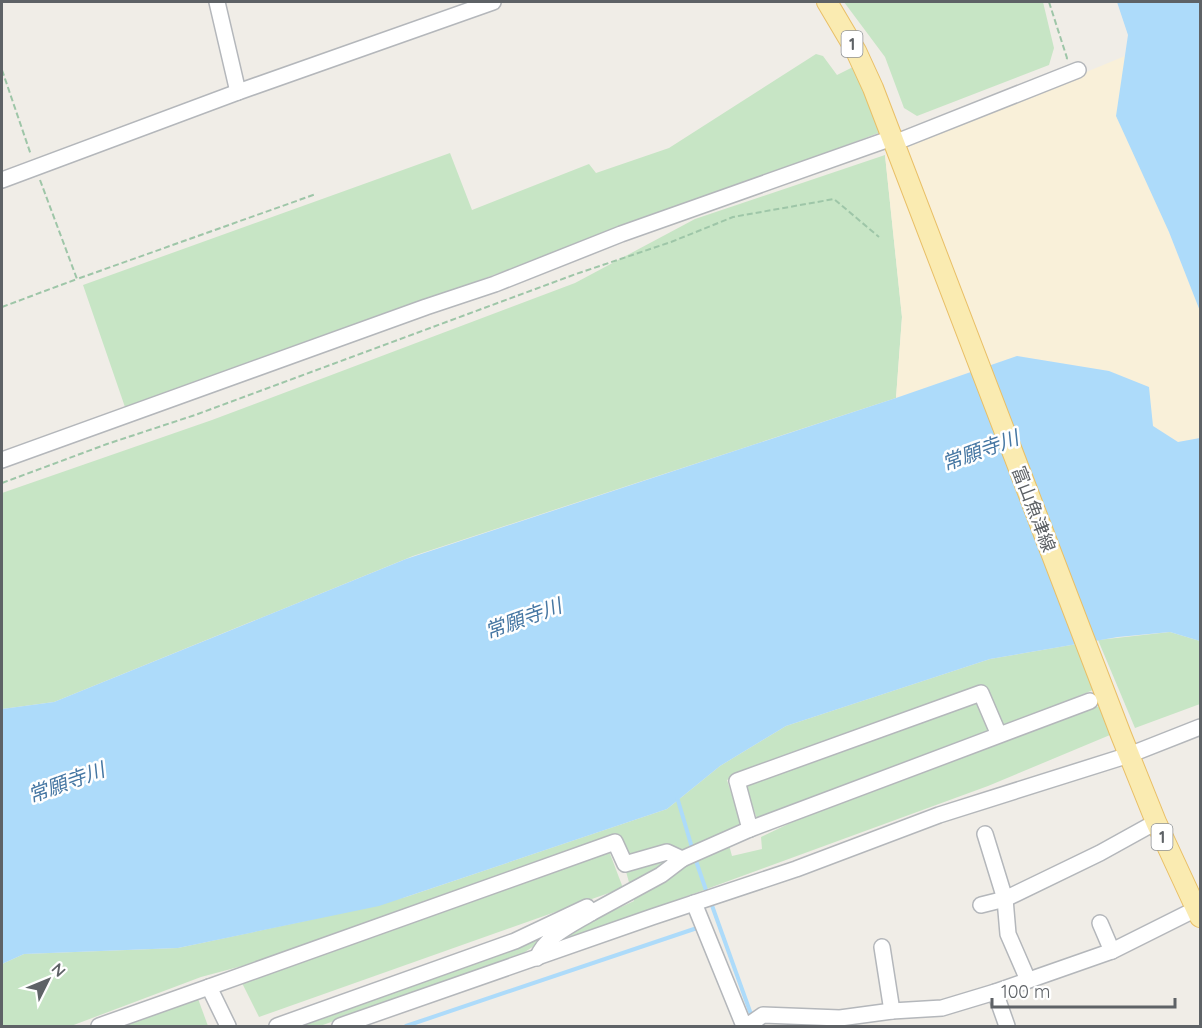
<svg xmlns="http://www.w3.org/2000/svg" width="1202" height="1028" viewBox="0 0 1202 1028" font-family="Quicksand,'Noto Sans JP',sans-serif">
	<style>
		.green { fill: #c7e5c5 }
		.sand { fill: #f9f0d9 }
		.water { fill: #addbfa }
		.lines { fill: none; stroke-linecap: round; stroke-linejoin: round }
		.stream { stroke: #addbfa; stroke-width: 4 }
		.minor-casing { stroke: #b4b7bb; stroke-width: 18 }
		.major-casing { stroke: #e9bf66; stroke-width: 22 }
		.path { stroke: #9ec6a8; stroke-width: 2; stroke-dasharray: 6 3; stroke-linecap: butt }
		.minor { stroke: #fff; stroke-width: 15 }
		.major { stroke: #faebb1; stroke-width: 20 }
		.labels { text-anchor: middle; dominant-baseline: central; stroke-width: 5; stroke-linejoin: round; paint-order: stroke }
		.shield { fill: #fff; stroke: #8e9194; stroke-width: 1.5 }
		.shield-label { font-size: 16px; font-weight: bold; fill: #5e6266 }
		.street-label { font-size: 18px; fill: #5e6266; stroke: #fff }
		.water-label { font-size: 20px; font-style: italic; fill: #4677a3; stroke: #fff }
	</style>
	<rect width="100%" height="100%" fill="#f0ede7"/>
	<g class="green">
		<polygon points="844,2 1043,2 1054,48 1049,65 917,116 904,108 885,57"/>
		<path d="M816,54L823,56L837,75L855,66L881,132C630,227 377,316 126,410L83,285L450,153L472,210L589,164L596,173L669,148Z"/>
		<polygon points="885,155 902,317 896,398 413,556 54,702 2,709 2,493 212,420 575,283 695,219"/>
		<polygon points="1170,632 1200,641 1200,704 1135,728 1098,640"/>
		<polygon points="1077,644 1093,690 1003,728 983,686 727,780 742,826 726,834 732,856 762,849 761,837 826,806 1099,706 1110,735 988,786 551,946 584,924 634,901 617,838 261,961 201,977 71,1026 2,1026 2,964 24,954 178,948 305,921 406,897 667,809 720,766 786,726 990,659"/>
		<polygon points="977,698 992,733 757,819 744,782"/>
		<polygon points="609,851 623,888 259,1017 241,981"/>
		<polygon points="571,921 522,954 320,1026 288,1026"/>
		<polygon points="197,996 208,1026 113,1026"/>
	</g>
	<polygon class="sand" points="1125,56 1124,69 1169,232 1200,311 1200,438 1178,442 1153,426 1148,387 1109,371 1017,356 896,398 902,317 885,155"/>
	<g class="water">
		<polygon points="1117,2 1200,2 1200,311 1169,232 1116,116 1128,35"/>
		<polygon points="1017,356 1109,371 1149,387 1153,426 1178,442 1200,438 1200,641 1170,632 1118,637 990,659 786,726 720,766 667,809 379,906 178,948 24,954 2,964 2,709 54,702 406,559 896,398"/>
	</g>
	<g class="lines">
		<g class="stream">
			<polyline points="677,797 693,851"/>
			<polyline points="695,858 707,893"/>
			<polyline points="710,900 752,1017"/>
			<polyline points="406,1026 700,927"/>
		</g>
		<defs>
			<g id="minor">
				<polyline points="217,2 238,92"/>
				<polyline points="894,143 1078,70"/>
				<polyline points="2,180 238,92 493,2"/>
				<polyline points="2,460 426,307 495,284 621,234 892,138"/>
				<polyline points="999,735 981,693 737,781 750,829 1090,701"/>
				<polyline points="985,834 1005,899 1008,934 1028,980"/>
				<polyline points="694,903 744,1026"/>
				<polyline points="981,905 1005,899 1100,853 1156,822"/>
				<polyline points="591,913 661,875 682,859"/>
				<polyline points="1100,923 1112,951"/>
				<polyline points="882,947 892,1011"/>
				<polyline points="995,992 1007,1026"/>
				<polyline points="99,1026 209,987"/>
				<polyline points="228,1026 209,987 615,842 625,864 667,852 682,859 750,829"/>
				<path d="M277,1026L515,941L587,907L591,913C571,925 546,936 537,958"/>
				<polyline points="340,1026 652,917 796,869 939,815 1129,755 1200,727"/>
				<polyline points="747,1026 763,1015 840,1018 892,1011 942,1008 995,992 1112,951 1196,909"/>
			</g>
			<polyline id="major" points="827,2 856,51 873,88 1121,735 1156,822 1200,917"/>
		</defs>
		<use href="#minor" class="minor-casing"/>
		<use href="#major" class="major-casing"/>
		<g class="path">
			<polyline points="1049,2 1067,58 1066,62"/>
			<polyline points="2,70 31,155"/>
			<polyline points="40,180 77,279 316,194"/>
			<polyline points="2,307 77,279"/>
			<polyline points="2,483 107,444 195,415 576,274 671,242 733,217 834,199 879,237"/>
		</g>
		<use href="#minor" class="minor"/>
		<use href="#major" class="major"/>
	</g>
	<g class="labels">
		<g class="shield">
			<rect x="841.5" y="31" width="21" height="26" rx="4.5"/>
			<rect x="1151.5" y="824" width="21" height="26" rx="4.5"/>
		</g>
		<g class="shield-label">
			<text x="852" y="44">1</text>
			<text x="1162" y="837">1</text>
		</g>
		<g class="street-label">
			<text transform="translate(1034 509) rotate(69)">富山魚津線</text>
		</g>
		<g class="water-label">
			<text transform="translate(980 450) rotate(-20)">常願寺川</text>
			<text transform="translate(523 618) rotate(-20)">常願寺川</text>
			<text transform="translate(66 782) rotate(-20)">常願寺川</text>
		</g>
	</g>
	<rect width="1202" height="1028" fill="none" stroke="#5e6266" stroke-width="6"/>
	<g transform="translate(48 980) rotate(47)" stroke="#ffffff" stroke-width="4.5" paint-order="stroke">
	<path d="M0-4.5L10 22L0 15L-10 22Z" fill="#5e6266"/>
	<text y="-9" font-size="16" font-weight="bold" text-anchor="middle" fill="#5e6266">N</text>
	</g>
	<path d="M992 998v9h183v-9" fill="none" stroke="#5e6266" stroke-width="3"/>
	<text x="1001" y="998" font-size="18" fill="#5e6266" stroke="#ffffff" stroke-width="4.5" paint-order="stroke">100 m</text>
</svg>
